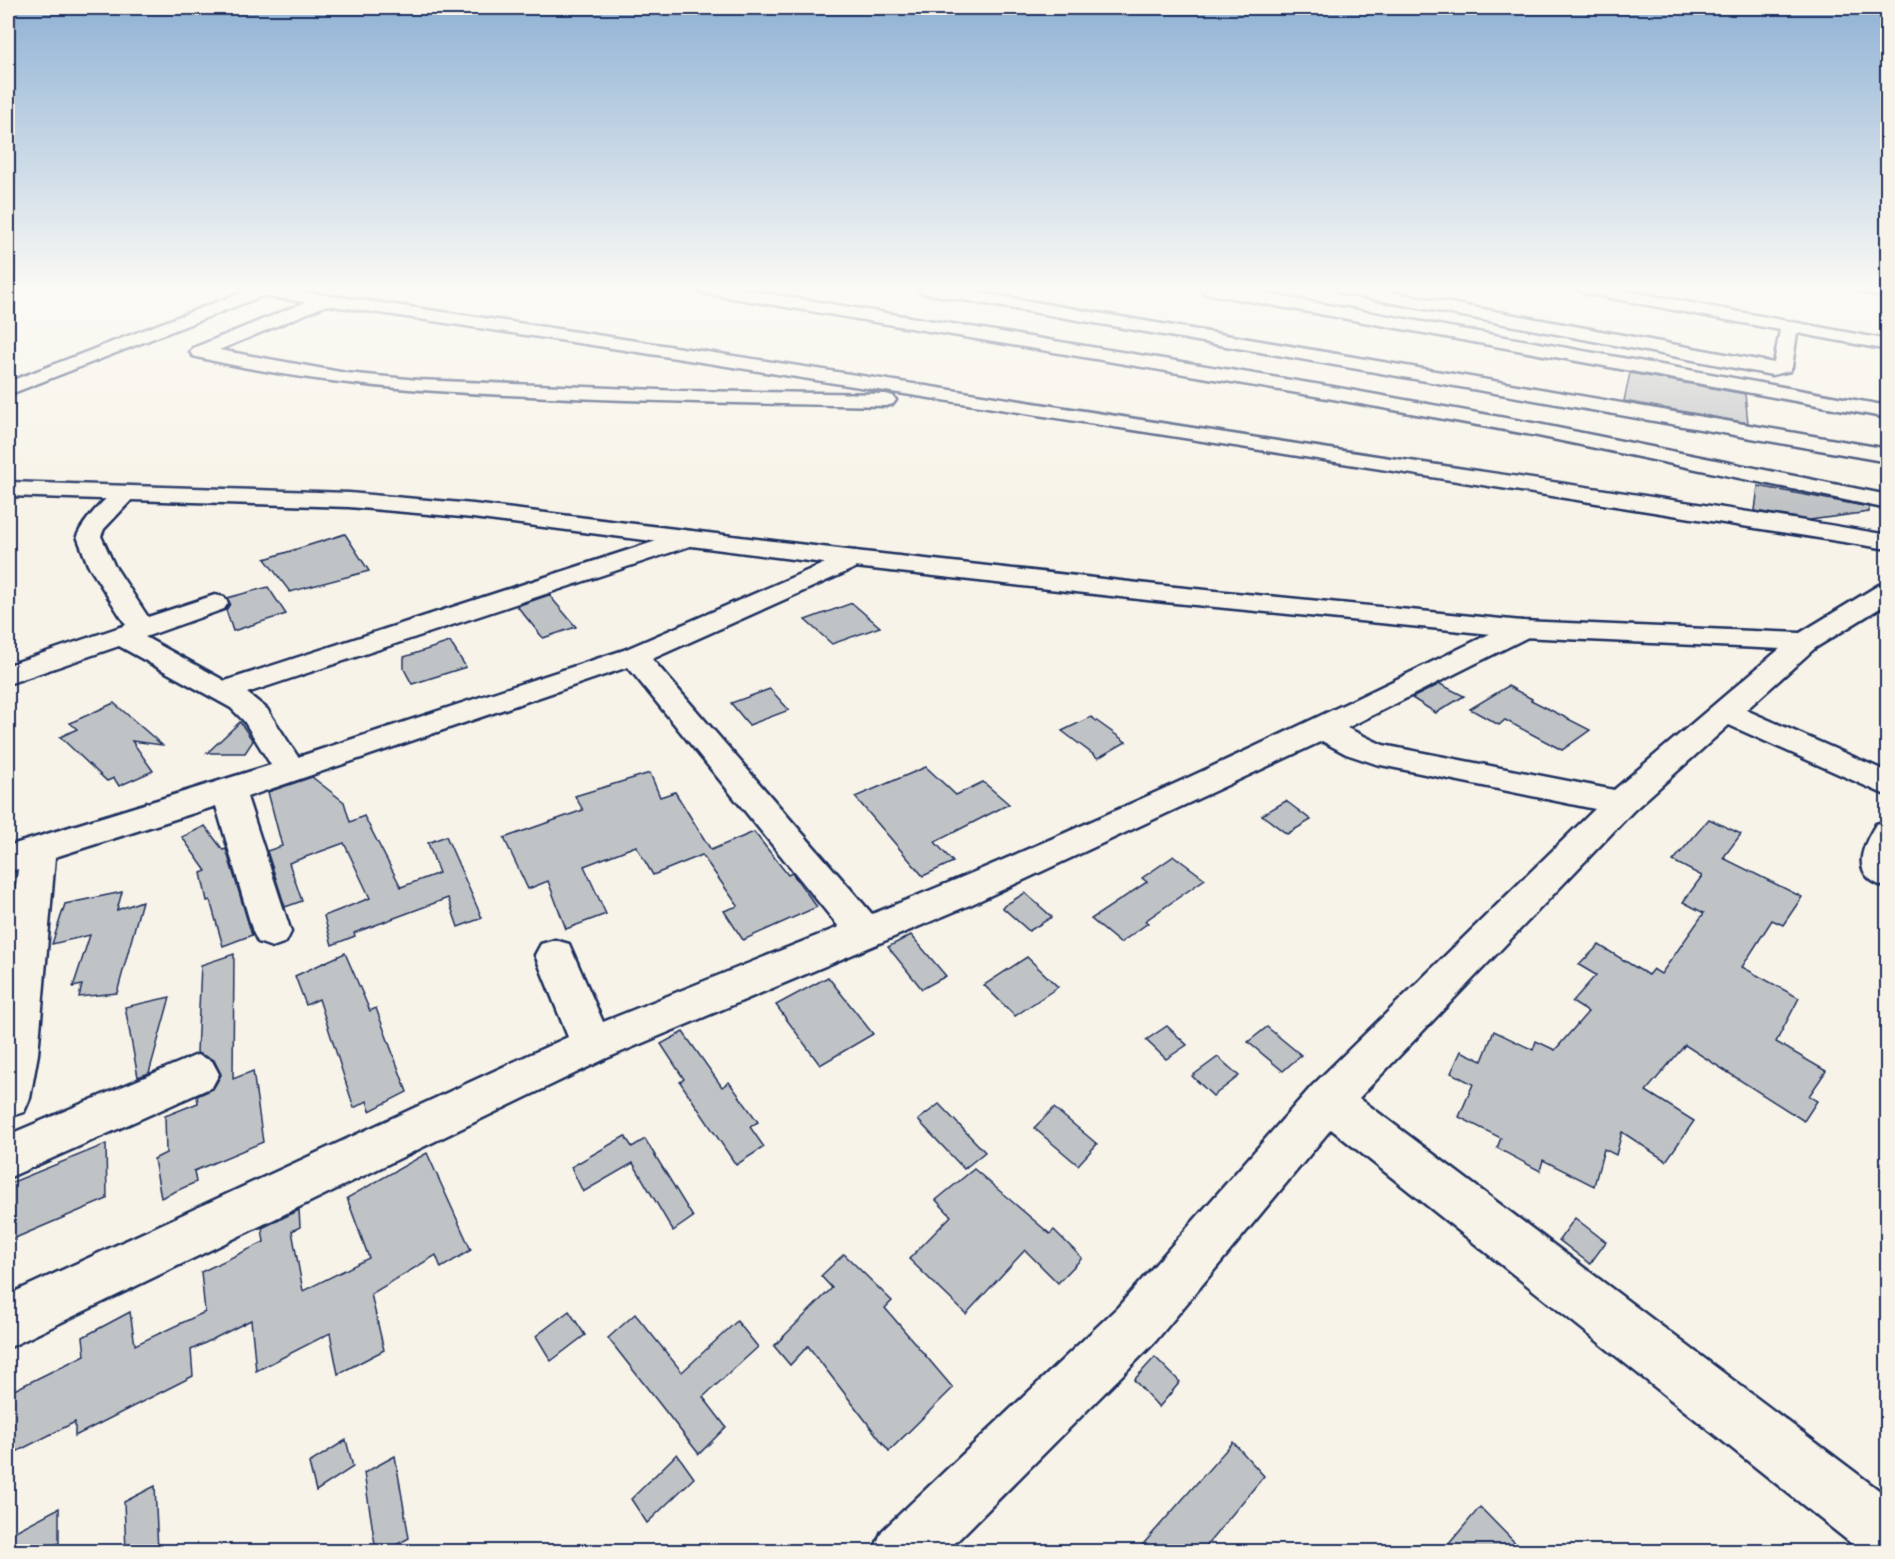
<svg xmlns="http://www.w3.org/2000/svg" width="1895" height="1559" viewBox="0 0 1895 1559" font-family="Kalam,sans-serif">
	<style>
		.building { fill: #c0c3c5; stroke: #1b2f5e; stroke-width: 1.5 }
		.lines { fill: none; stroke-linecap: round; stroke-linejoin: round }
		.lane-casing { stroke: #1b2f5e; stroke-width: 4 }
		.street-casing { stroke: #1b2f5e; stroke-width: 5 }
		.secondary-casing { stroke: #1b2f5e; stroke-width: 5 }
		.lane { fill: #f7f3e8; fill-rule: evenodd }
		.street { fill: #f7f3e8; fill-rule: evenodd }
		.secondary { fill: #f7f3e8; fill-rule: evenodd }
	</style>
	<rect width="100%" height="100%" fill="#f7f3e8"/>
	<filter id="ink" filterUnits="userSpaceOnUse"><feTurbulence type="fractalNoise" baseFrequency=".0167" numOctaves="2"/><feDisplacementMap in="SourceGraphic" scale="12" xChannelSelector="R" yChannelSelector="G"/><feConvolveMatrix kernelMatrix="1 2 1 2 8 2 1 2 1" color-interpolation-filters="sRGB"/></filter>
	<g filter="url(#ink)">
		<g class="building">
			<polygon points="1630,373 1745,394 1748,423 1624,401"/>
			<polygon points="1758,486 1869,507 1869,512 1810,520 1755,511"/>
			<polygon points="345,534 369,571 290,592 265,559"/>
			<polygon points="268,587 286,614 233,631 226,610 230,604 227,598"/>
			<polygon points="549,595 576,627 543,638 517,606"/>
			<polygon points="852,603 880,627 832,644 805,620"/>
			<polygon points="450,642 466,667 412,684 404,669 404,657"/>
			<polygon points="1440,684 1464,696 1436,713 1412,698"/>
			<polygon points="1508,686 1532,699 1531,700 1590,730 1562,750 1505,720 1499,725 1470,709"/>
			<polygon points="770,689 789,710 749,725 731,703"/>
			<polygon points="114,703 162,745 132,741 153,771 119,786 114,778 107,781 60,737 77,729 70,723"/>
			<polygon points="1091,717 1126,742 1098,758 1062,731"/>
			<polygon points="240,722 253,741 245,753 207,753"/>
			<polygon points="926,767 956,795 983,782 1009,804 935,842 953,862 923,876 855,797"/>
			<polygon points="650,773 660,797 675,792 711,850 754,832 788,875 792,873 817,907 743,940 724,911 738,906 702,855 653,875 636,846 584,866 606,914 566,929 548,881 528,889 504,838 583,810 575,796"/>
			<polygon points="312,777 344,802 350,822 364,816 401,887 439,873 428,843 446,836 482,918 458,927 448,898 354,933 355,936 332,945 324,916 370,898 344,843 289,863 302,901 285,907 267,851 282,846 268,792"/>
			<polygon points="1286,801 1311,820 1287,834 1262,815"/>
			<polygon points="1709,819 1741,834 1723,858 1802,897 1783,925 1772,920 1742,967 1799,998 1776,1042 1826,1071 1809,1096 1817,1101 1804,1121 1685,1045 1646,1091 1694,1121 1666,1161 1622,1132 1616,1155 1604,1149 1594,1186 1543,1160 1540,1171 1497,1148 1501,1138 1459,1117 1473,1084 1451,1073 1461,1051 1482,1061 1494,1031 1533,1050 1536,1041 1555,1050 1588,1012 1572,1002 1596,975 1579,965 1599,945 1648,975 1653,969 1661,974 1704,913 1683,902 1702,876 1673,861"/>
			<polygon points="205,826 223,850 226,849 252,935 223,946 210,900 207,901 201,873 206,871 182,837"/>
			<polygon points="1174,856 1205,879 1145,921 1148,923 1120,943 1091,919 1147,882 1142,878"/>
			<polygon points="122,892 117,910 142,901 117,993 79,997 82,985 73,987 90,935 52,944 65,904"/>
			<polygon points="1025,893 1052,917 1029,931 1002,907"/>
			<polygon points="911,935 946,976 922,989 888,947"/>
			<polygon points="345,953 370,1011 376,1008 407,1092 370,1111 367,1101 354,1108 319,999 306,1005 295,976"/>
			<polygon points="234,954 233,1079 253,1071 263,1142 194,1171 196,1182 161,1198 154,1159 166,1153 165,1116 198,1103 197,1096 213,1089 221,1075 214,1060 197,1053 201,965"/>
			<polygon points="1027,957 1058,987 1015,1016 984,985"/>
			<polygon points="828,977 873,1034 820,1065 776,1005"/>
			<polygon points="170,997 149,1073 138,1077 125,1007"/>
			<polygon points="1167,1026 1187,1045 1166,1059 1146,1040"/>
			<polygon points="1267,1027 1301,1055 1283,1071 1248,1042"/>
			<polygon points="683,1032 722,1087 729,1082 758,1122 750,1127 764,1147 736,1165 680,1082 684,1079 661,1044"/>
			<polygon points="1218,1057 1239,1076 1213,1096 1192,1076"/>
			<polygon points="939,1104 985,1152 964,1169 918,1120"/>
			<polygon points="1054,1108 1097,1144 1078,1165 1034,1128"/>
			<polygon points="625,1136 632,1147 645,1139 693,1217 673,1231 633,1163 583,1192 571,1167"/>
			<polygon points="106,1144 107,1199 8,1241 8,1184"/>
			<polygon points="427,1153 471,1250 441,1268 436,1255 371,1294 384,1350 338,1374 330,1333 256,1371 251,1320 191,1350 193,1376 75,1436 75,1422 8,1456 8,1393 85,1355 83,1337 130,1312 135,1345 205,1312 201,1272 264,1242 262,1228 299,1210 300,1227 292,1231 303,1291 369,1258 347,1198"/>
			<polygon points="974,1169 1050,1234 1054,1230 1082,1258 1058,1283 1025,1250 966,1314 909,1259 951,1216 936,1200"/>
			<polygon points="1575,1218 1606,1242 1590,1264 1559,1240"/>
			<polygon points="844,1254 892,1301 885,1308 953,1388 889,1451 808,1346 790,1365 774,1346 832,1288 821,1276"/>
			<polygon points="569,1311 585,1335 551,1361 536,1336"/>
			<polygon points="635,1314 682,1372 737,1321 758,1347 703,1397 726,1427 699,1454 608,1338"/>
			<polygon points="1155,1357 1180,1382 1159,1407 1134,1380"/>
			<polygon points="346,1440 353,1467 316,1491 309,1463"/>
			<polygon points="1233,1442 1264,1476 1202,1551 1137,1551"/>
			<polygon points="677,1454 694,1478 647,1523 631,1499"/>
			<polygon points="395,1456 409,1538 385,1551 376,1551 364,1473"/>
			<polygon points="155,1486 158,1551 126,1551 124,1502"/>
			<polygon points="1480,1507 1523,1551 1443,1551"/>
			<polygon points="59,1508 59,1543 43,1551 8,1551 8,1535"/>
		</g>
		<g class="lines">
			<defs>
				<polygon id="lane" points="1846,288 1864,288 1888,293 1888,299"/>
				<g id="street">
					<path d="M253,288H276C606,334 934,388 1264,439C1472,471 1680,499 1888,535V549L638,352L327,305L219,350L346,373L418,380L682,391L886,394L893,396L896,400L893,404L886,406C774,404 661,402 549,397C428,392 311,385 193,356L190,352L193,348L306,302L262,296L8,395V382Z"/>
					<polygon points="695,288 734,288 1333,387 1538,424 1888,495 1888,509 1538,436 1333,399 703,293"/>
					<polygon points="915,288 953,288 1888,449 1888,462 923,293"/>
					<polygon points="1197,288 1234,288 1888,406 1888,418 1205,293"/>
					<polygon points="1333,288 1369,288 1774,363 1780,330 1584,293 1576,288 1612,288 1888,340 1888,350 1797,333 1792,367 1790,371 1772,375 1341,293"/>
					<path d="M127,486L135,488L138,493L104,529L101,536L114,565L148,617L215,595L224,597L228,603L224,609L145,637L225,681L681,533L690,531L699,533L702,538L699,543L247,693L267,709L298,757L624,650L846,554L855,551L864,554L868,559L864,564L652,659L872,914C1090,827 1302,726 1512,623L1522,621L1532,623L1536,629L1532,635L1347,728L1383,745L1614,790L1795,636L1805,634L1815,636L1819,642L1815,648L1746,710L1888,772V796L1729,725L1633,811L1359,1098L1888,1497V1552H1862L1331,1129L1154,1343L946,1552H873L882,1531L1118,1307L1312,1086L1595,809L1376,764L1346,754L1322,741L972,904L607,1058L8,1348V1295L568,1037L535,955L541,944L555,940L569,944L603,1022L839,927L628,667L247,797L291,932L286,942L272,947L258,942L253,932L216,806L55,857L38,1054L30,1098L24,1112L8,1117V955L18,869L8,872V846L271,765L244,721L231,708L119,646L8,684V665L126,625L88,565L77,536C84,520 110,490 127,486Z"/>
					<path d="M1888,821V888C1850,877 1860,850 1876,824Z"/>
					<polygon points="197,1055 212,1061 219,1074 212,1087 8,1178 8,1135"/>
				</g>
				<polygon id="secondary" points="8,482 349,493 473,504 855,551 1165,586 1522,621 1800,633 1879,585 1888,583 1888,603 1815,648 1805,650 1522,637 1165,602 855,567 473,518 349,507 8,496"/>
			</defs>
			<use href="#lane" class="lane-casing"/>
			<use href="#street" class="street-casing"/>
			<use href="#secondary" class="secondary-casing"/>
			<use href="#lane" class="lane"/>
			<use href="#street" class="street"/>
			<use href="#secondary" class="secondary"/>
		</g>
	</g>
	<linearGradient id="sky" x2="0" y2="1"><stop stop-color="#90b2d5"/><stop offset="0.57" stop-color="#fbfaf5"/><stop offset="1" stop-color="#fbfaf5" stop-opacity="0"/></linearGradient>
	<rect width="1895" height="507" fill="url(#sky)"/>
	<rect width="1895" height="1559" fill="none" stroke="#f7f3e8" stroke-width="30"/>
	<rect x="15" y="15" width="1865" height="1529" fill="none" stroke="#1b2f5e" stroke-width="2" filter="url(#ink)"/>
</svg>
